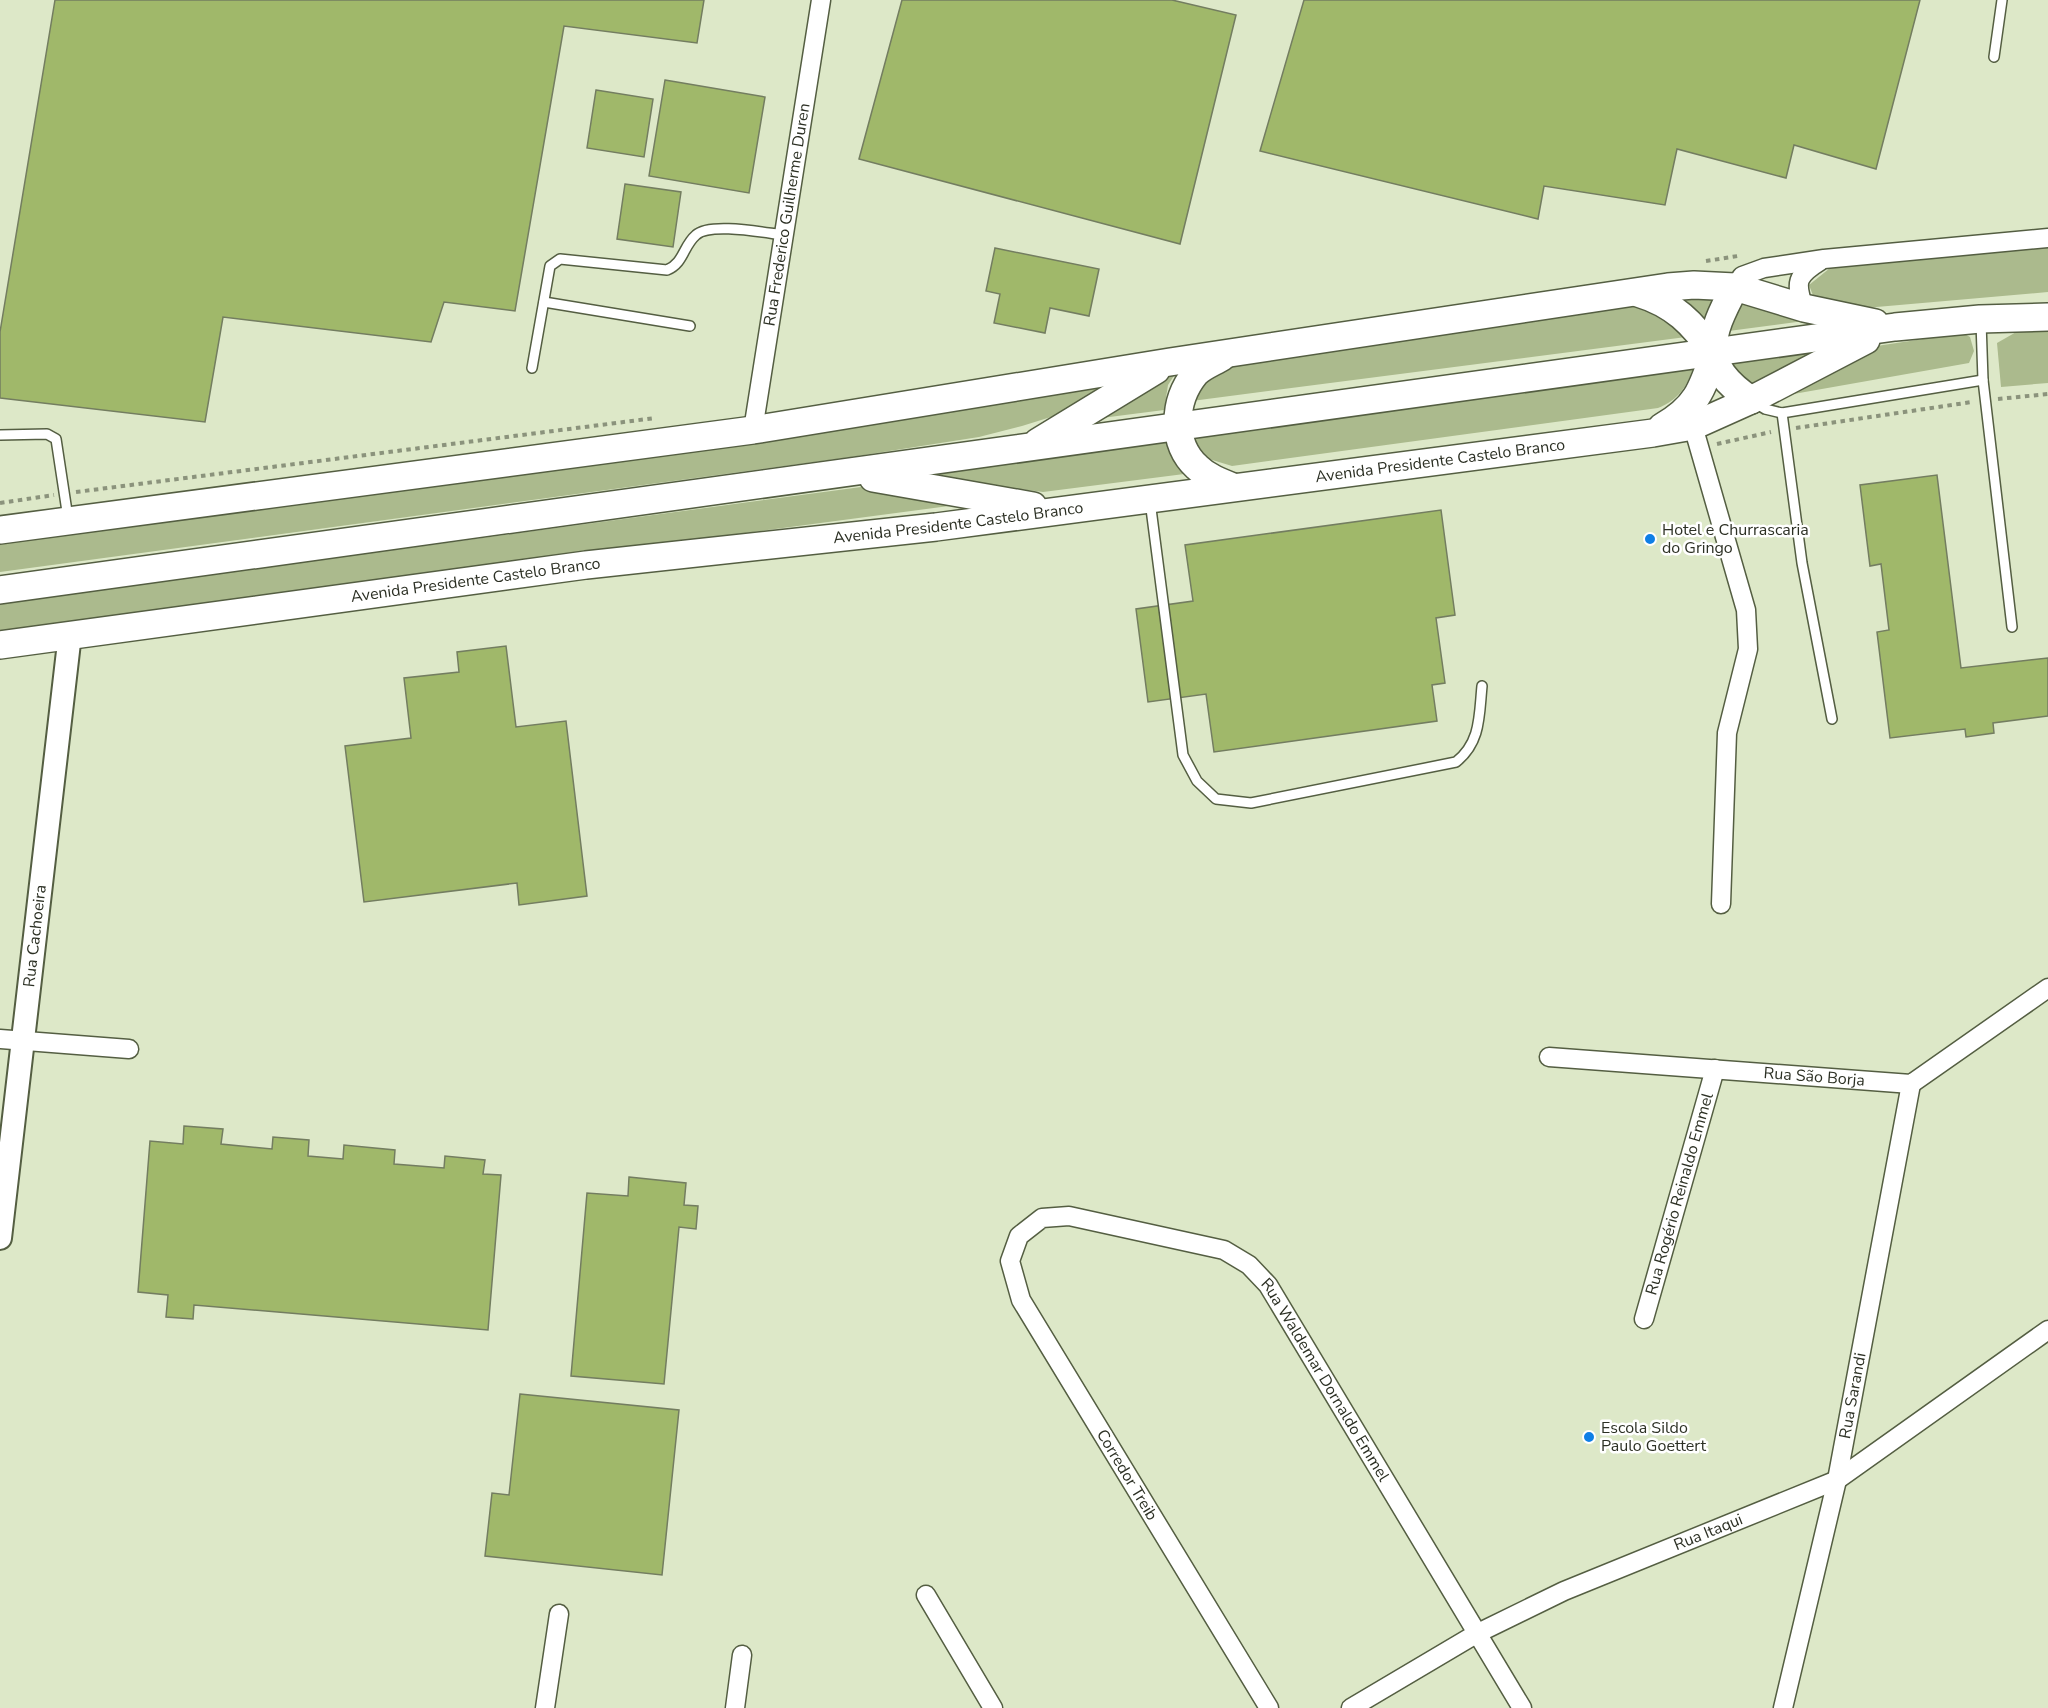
<svg xmlns="http://www.w3.org/2000/svg" width="2048" height="1708" viewBox="0 0 2048 1708" font-family="'Nunito Sans',sans-serif">
	<style>
		.green { fill: #abba8d }
		.building { fill: #a0b86a; stroke: #737d60; stroke-width: 1.5 }
		.lines { fill: none; stroke-linecap: round; stroke-linejoin: round }
		.service-casing { stroke: #545e42; stroke-width: 12 }
		.minor-casing { stroke: #545e42; stroke-width: 21 }
		.tertiary-casing { stroke: #545e42; stroke-width: 26 }
		.secondary-casing { stroke: #545e42; stroke-width: 30 }
		.path { stroke: #8b937c; stroke-width: 4; stroke-dasharray: 4.5 4.5; stroke-linecap: butt }
		.service { stroke: #fff; stroke-width: 9 }
		.minor { stroke: #fff; stroke-width: 18 }
		.tertiary { stroke: #fff; stroke-width: 22 }
		.secondary { stroke: #fff; stroke-width: 27 }
		.poi-dot { fill: #0f7fe6; stroke: #fff; stroke-width: 2 }
		.labels { text-anchor: middle; dominant-baseline: central; stroke-width: 5; stroke-linejoin: round; paint-order: stroke }
		.street-label { font-size: 16px; fill: #2c3024; stroke: #fff }
		.poi-label { font-size: 16px; fill: #2c3024; stroke: #fff; text-anchor: start }
	</style>
	<rect width="100%" height="100%" fill="#dde8c8"/>
	<g class="green">
		<polygon points="2048,247 2048,292 1865,308 1814,298 1809,285 1830,268"/>
		<polygon points="1721,290 1703,324 1664,293"/>
		<polygon points="1736,298 1819,319 1721,332"/>
		<polygon points="1643,305 1653,308 1686,337 1184,402 1213,368"/>
		<polygon points="2048,330 2048,383 2001,387 1997,343 2018,331"/>
		<polygon points="1963,333 1970,337 1974,351 1969,363 1776,397 1870,347"/>
		<polygon points="1827,349 1751,391 1727,362"/>
		<polygon points="1179,368 1168,385 1164,410 1086,420"/>
		<path d="M1693,368C1687,387 1678,400 1658,408L1232,466L1209,459L1191,438Z"/>
		<polygon points="1126,376 1070,411 1022,426 979,437 851,457 0,572 0,538"/>
		<polygon points="1166,441 1174,456 1192,473 1043,492 973,483 933,473"/>
		<polygon points="876,485 979,502 0,632 0,603"/>
	</g>
	<g class="building">
		<polygon points="55,0 704,0 697,43 564,26 515,311 444,302 431,342 223,317 205,422 0,398 0,332"/>
		<polygon points="902,0 1172,0 1236,15 1180,244 859,159"/>
		<polygon points="1304,0 1920,0 1876,169 1794,145 1786,178 1677,149 1665,205 1544,186 1538,219 1260,151"/>
		<polygon points="665,80 765,97 749,193 649,176"/>
		<polygon points="596,90 653,99 644,157 587,148"/>
		<polygon points="625,184 681,192 673,247 617,239"/>
		<polygon points="995,248 1099,269 1089,316 1050,308 1045,333 994,323 1000,294 986,291"/>
		<polygon points="1937,475 1961,668 2048,658 2048,716 1993,723 1994,733 1966,737 1965,729 1890,738 1877,632 1889,630 1881,564 1870,566 1860,485"/>
		<polygon points="1441,510 1455,615 1436,618 1445,683 1432,685 1437,721 1214,752 1206,694 1148,702 1136,609 1193,601 1185,545"/>
		<polygon points="506,646 516,727 566,721 587,896 519,905 517,883 364,902 345,746 411,738 404,678 459,672 457,652"/>
		<polygon points="184,1126 223,1129 221,1144 272,1149 273,1137 309,1140 308,1156 343,1159 344,1145 395,1150 394,1164 444,1168 445,1156 485,1160 483,1174 501,1175 488,1330 194,1305 193,1319 166,1317 168,1295 138,1292 150,1141 183,1144"/>
		<polygon points="629,1177 686,1183 684,1205 698,1206 696,1229 679,1227 664,1384 571,1376 587,1193 628,1196"/>
		<polygon points="520,1394 679,1410 662,1575 485,1556 492,1493 509,1495"/>
	</g>
	<g class="lines">
		<defs>
			<g id="service">
				<polyline points="1994,57 2002,0"/>
				<polyline points="544,302 690,326"/>
				<polyline points="1981,322 1983,380 2012,627"/>
				<path d="M532,368L550,266L560,259L667,270C684,263 683,246 696,235C710,222 765,233 784,235"/>
				<polyline points="1755,403 1765,409 1782,413 1983,380"/>
				<polyline points="1782,413 1802,563 1832,719"/>
				<polyline points="0,435 47,434 56,439 68,518"/>
				<path d="M1150,501L1183,755L1197,781L1216,799L1251,803L1456,762C1481,742 1479,716 1482,686"/>
			</g>
			<g id="minor">
				<polyline points="1735,287 1742,276 1764,268 1824,259 2048,238"/>
				<path d="M1804,308C1795,282 1796,276 1820,261"/>
				<polyline points="1693,426 1746,610 1748,649 1727,733 1721,904"/>
				<path id="s1" d="M753,430L821,0"/>
				<polyline points="0,1039 129,1049"/>
				<path id="s2" d="M1549,1057L1911,1084L2048,988"/>
				<path id="s3" d="M1644,1319L1715,1069"/>
				<polyline points="926,1595 993,1708"/>
				<polyline points="545,1708 559,1614"/>
				<polyline points="735,1708 742,1655"/>
				<path id="s4" d="M1269,1708L1021,1300L1010,1261L1019,1236L1042,1218L1069,1216L1224,1250L1249,1265L1268,1285L1522,1708"/>
				<path id="s5" d="M1351,1708L1476,1634L1564,1591L1837,1480L2048,1330"/>
				<path id="s6" d="M1783,1708L1837,1480L1911,1084"/>
			</g>
			<g id="tertiary">
				<path id="s7" d="M0,1238L70,634"/>
			</g>
			<g id="secondary">
				<path d="M1735,287C1708,337 1699,365 1751,400"/>
				<path d="M1638,293C1674,304 1693,323 1714,354C1702,390 1696,408 1662,427"/>
				<path d="M1222,357C1214,362 1201,367 1195,374C1173,401 1171,443 1197,467C1207,477 1220,482 1233,487"/>
				<polyline points="1038,442 1156,370"/>
				<polyline points="873,478 1033,506"/>
				<polyline points="0,530 753,430 1170,362 1668,287 1694,285 1735,287 1804,308 1875,323"/>
				<polyline points="0,590 1895,327 1980,319 2048,317"/>
				<path id="s8" d="M0,645L586,565L936,527L1653,433L1693,426L1751,400L1866,340"/>
			</g>
		</defs>
		<use href="#service" class="service-casing"/>
		<use href="#minor" class="minor-casing"/>
		<use href="#tertiary" class="tertiary-casing"/>
		<use href="#secondary" class="secondary-casing"/>
		<g class="path">
			<polyline points="1706,261 1738,256"/>
			<polyline points="1998,399 2048,394"/>
			<polyline points="1796,428 1972,402"/>
			<polyline points="1717,444 1771,432"/>
			<polyline points="76,492 655,418"/>
			<polyline points="0,503 54,495"/>
		</g>
		<use href="#service" class="service"/>
		<use href="#minor" class="minor"/>
		<use href="#tertiary" class="tertiary"/>
		<use href="#secondary" class="secondary"/>
	</g>
	<g class="poi-dot">
		<circle cx="1650" cy="539" r="6"/>
		<circle cx="1589" cy="1437" r="6"/>
	</g>
	<g class="labels">
		<g class="street-label">
			<text stroke="none"><textPath href="#s1" startOffset="218">Rua Frederico Guilherme Duren</textPath></text>
			<text stroke="none"><textPath href="#s8" startOffset="1452">Avenida Presidente Castelo Branco</textPath></text>
			<text stroke="none"><textPath href="#s8" startOffset="966">Avenida Presidente Castelo Branco</textPath></text>
			<text stroke="none"><textPath href="#s8" startOffset="480">Avenida Presidente Castelo Branco</textPath></text>
			<text stroke="none"><textPath href="#s7" startOffset="304">Rua Cachoeira</textPath></text>
			<text stroke="none"><textPath href="#s2" startOffset="266">Rua São Borja</textPath></text>
			<text stroke="none"><textPath href="#s3" startOffset="130">Rua Rogério Reinaldo Emmel</textPath></text>
			<text stroke="none"><textPath href="#s4" startOffset="927">Rua Waldemar Dornaldo Emmel</textPath></text>
			<text stroke="none"><textPath href="#s6" startOffset="320">Rua Sarandi</textPath></text>
			<text transform="translate(1127 1475) rotate(59)">Corredor Treib</text>
			<text stroke="none"><textPath href="#s5" startOffset="399">Rua Itaqui</textPath></text>
		</g>
		<g class="poi-label">
			<text x="1662" y="530">Hotel e Churrascaria<tspan x="1662" dy="18">do Gringo</tspan></text>
			<text x="1601" y="1428">Escola Sildo<tspan x="1601" dy="18">Paulo Goettert</tspan></text>
		</g>
	</g>
</svg>
